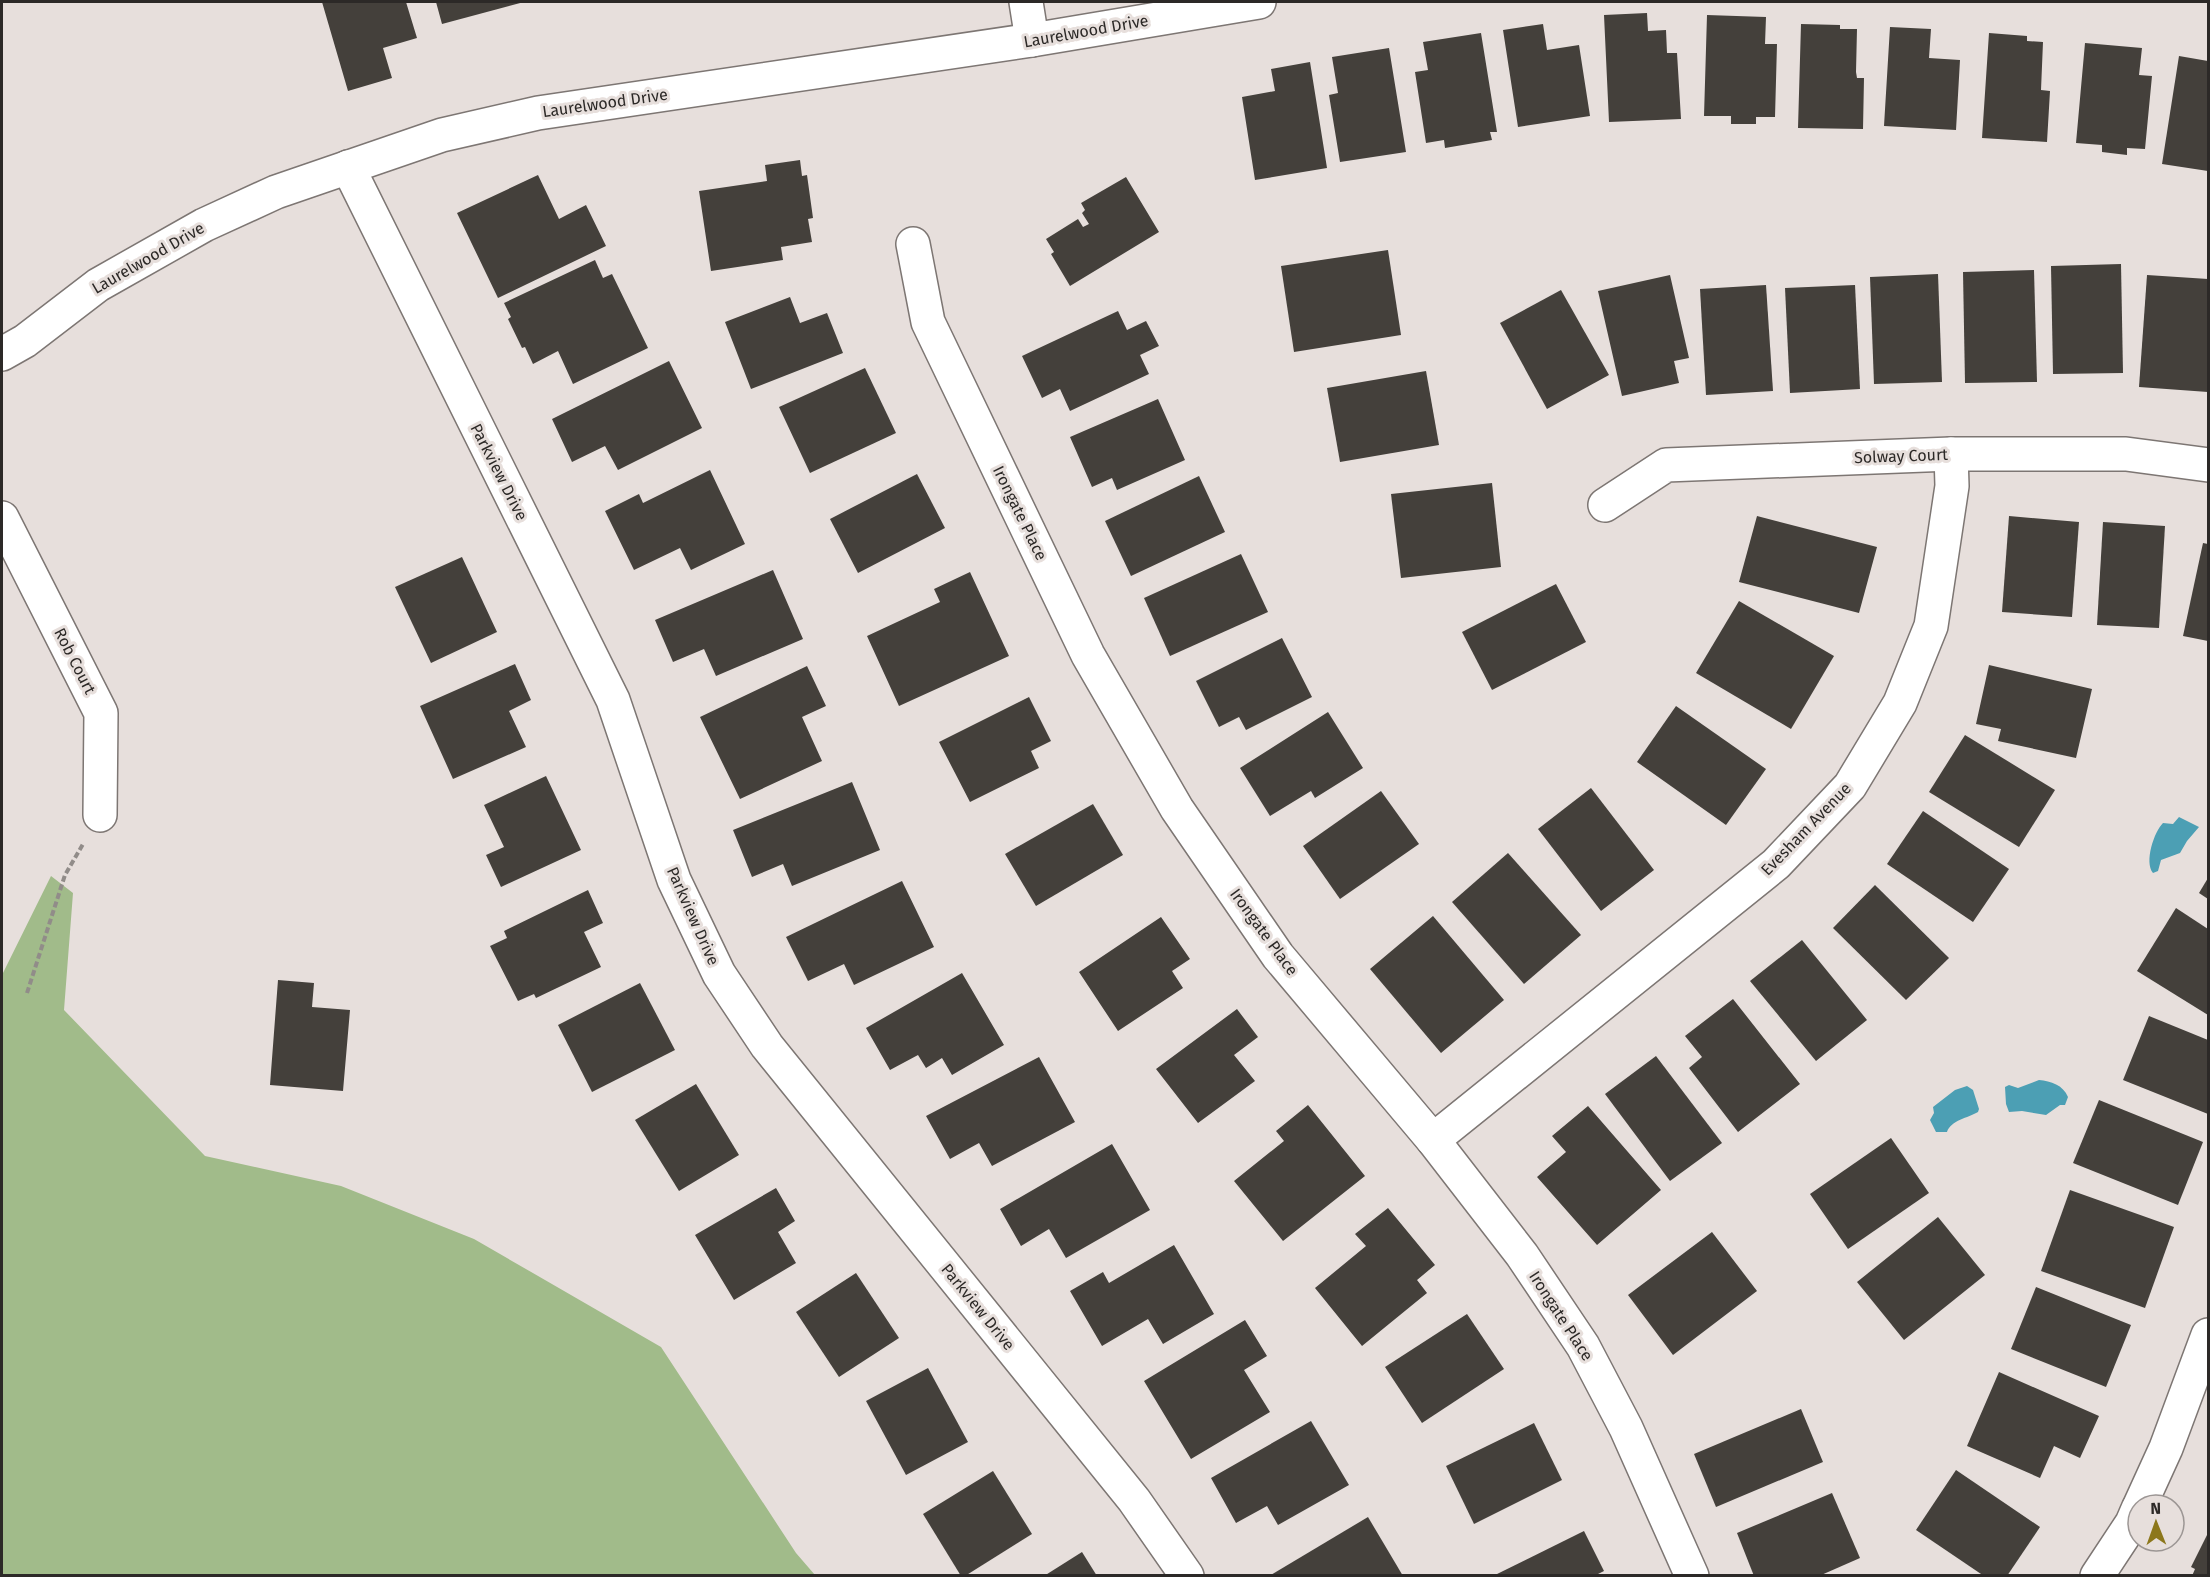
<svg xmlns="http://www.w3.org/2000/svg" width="2210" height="1577" viewBox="0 0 2210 1577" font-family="'Fira Sans',sans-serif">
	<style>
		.green { fill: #a1bb8a }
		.water { fill: #4c9fb4 }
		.building { fill: #44403b }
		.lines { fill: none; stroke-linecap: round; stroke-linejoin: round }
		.minor-casing { stroke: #7d7673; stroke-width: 36 }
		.path { stroke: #918c89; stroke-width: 4; stroke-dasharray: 6 3; stroke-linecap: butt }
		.minor { stroke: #fff; stroke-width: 33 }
		.labels { text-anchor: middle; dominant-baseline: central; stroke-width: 6; stroke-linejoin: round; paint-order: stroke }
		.street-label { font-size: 16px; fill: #2c2927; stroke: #e7dfdc }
	</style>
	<rect width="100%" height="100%" fill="#e7dfdc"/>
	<polygon class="green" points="51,876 73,893 64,1010 205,1156 341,1186 474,1239 661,1347 796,1553 815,1575 2,1575 2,975"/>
	<g class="water">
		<path d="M2179,817L2199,827L2187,841L2180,853L2161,860L2158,871L2153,873C2144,862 2154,832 2163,823L2173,824Z"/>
		<path d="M2039,1080C2051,1081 2063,1085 2068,1097L2065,1105H2060L2046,1115L2022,1111L2009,1112L2006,1104L2005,1087L2009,1085L2018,1088Z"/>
		<path d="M1967,1086L1973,1090L1979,1109L1978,1112C1968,1118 1951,1120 1947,1132H1936L1930,1120L1934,1113L1933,1107L1955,1090Z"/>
	</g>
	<g class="building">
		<polygon points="322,2 406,2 417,38 383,48 392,78 348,91"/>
		<polygon points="436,2 524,2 442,24"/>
		<polygon points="1647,13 1648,31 1666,30 1667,53 1677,53 1681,119 1609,122 1604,15"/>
		<polygon points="1707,15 1766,17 1765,44 1777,44 1775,117 1756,117 1756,124 1731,124 1731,116 1704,116"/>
		<polygon points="1543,24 1547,50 1579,45 1590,116 1518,127 1503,30"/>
		<polygon points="1801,24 1840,25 1840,29 1857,29 1856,72 1857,78 1864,78 1863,129 1798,128"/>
		<polygon points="1890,27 1931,29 1929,58 1960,60 1956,130 1884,126"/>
		<polygon points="1481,33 1497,132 1490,132 1492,140 1445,148 1444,140 1426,143 1415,72 1428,70 1423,42"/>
		<polygon points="1989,33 2027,36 2027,41 2043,42 2041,90 2050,91 2047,142 1982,138"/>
		<polygon points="2085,43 2142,48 2139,75 2152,76 2145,149 2127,148 2127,155 2102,152 2102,145 2076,143"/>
		<polygon points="1389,48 1406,152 1340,162 1329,95 1338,93 1332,57"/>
		<polygon points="2179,56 2208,61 2208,171 2162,164"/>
		<polygon points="1310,62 1327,168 1255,180 1242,97 1275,91 1271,69"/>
		<polygon points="800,160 802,176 807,175 813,218 808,219 812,242 781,247 783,260 711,271 699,191 767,181 765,165"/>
		<polygon points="538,175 559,219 586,205 606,246 498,298 457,213"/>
		<polygon points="1126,177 1159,232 1070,286 1051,254 1054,252 1046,239 1078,219 1083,227 1089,224 1082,213 1085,210 1081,203"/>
		<polygon points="1388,250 1401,335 1294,352 1281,266"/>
		<polygon points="595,260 603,278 612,274 648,348 573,384 558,351 533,364 525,347 522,348 508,319 511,317 504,303"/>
		<polygon points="2121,264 2123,373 2053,374 2051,266"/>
		<polygon points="2034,270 2037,382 1965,383 1963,272"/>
		<polygon points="1938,274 1942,382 1874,384 1870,277"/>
		<polygon points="1670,275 1689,358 1674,361 1679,383 1622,396 1598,291"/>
		<polygon points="2147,275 2208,279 2208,392 2139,387"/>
		<polygon points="1766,285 1773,391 1706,395 1700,289"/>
		<polygon points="1855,285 1860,389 1790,393 1785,288"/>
		<polygon points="1561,290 1609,375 1547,409 1500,323"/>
		<polygon points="790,297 800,323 827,313 843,353 751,389 725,322"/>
		<polygon points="1118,311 1127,330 1146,321 1159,346 1140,355 1149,374 1070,411 1060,389 1042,398 1022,356"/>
		<polygon points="669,361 702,428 618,470 605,446 572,462 552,419"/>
		<polygon points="865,368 896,433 810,473 779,407"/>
		<polygon points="1426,371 1439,445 1340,462 1327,388"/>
		<polygon points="1158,399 1185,460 1117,490 1112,478 1092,487 1070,437"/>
		<polygon points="710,470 745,544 691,570 680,548 634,570 605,511 639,494 643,503"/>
		<polygon points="917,474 945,528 858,573 830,519"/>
		<polygon points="1199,476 1225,532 1131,576 1105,521"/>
		<polygon points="1492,483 1501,567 1401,578 1391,494"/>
		<polygon points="1757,516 1877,547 1859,613 1739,582"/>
		<polygon points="2009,516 2079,522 2072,617 2002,612"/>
		<polygon points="2103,522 2165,526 2159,628 2097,625"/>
		<polygon points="2203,543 2208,544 2208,641 2183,636"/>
		<polygon points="1241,554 1268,612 1170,656 1144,598"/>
		<polygon points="462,557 497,632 431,663 395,587"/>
		<polygon points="773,570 803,639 716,676 704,649 673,662 655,620"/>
		<polygon points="970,572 1009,656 899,706 867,636 940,602 934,589"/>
		<polygon points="1556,584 1586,642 1492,690 1462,632"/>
		<polygon points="1739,601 1834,656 1791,729 1696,673"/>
		<polygon points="1282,638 1312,697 1246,730 1239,717 1219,727 1196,681"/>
		<polygon points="515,664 531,700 509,711 526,747 453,779 420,706"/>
		<polygon points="1989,665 2092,689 2076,758 1998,741 2001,729 1976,724"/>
		<polygon points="807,666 826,706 802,717 822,761 740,799 700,717"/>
		<polygon points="1029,697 1051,741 1031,751 1039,768 970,802 939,742"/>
		<polygon points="1676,706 1766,769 1726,825 1637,762"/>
		<polygon points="1328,712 1363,768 1315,798 1311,791 1270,816 1240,768"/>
		<polygon points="1965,735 2055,790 2019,847 1929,792"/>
		<polygon points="546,776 581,850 501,887 486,855 504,847 484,805"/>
		<polygon points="852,782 880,850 792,886 783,864 752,877 733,830"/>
		<polygon points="1591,788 1654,870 1601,911 1538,829"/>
		<polygon points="1381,791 1419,844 1340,899 1303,846"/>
		<polygon points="1093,804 1123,855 1036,906 1005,854"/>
		<polygon points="1923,811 2009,869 1973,922 1887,864"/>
		<polygon points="1508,853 1581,935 1524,984 1452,902"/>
		<polygon points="2208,878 2208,899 2199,893"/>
		<polygon points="902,881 934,947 854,985 844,964 808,981 786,937"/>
		<polygon points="1875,885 1949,958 1906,1000 1833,928"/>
		<polygon points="588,890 603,923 584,932 601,967 536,998 534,994 518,1001 490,946 507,938 504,931"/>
		<polygon points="2176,908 2208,929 2208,1015 2137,971"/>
		<polygon points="1433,916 1504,1000 1441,1053 1370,969"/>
		<polygon points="1161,917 1190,959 1172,971 1183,988 1118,1031 1079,972"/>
		<polygon points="1802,940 1867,1020 1816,1061 1750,981"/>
		<polygon points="962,973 1004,1045 952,1075 942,1058 926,1068 918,1055 890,1070 866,1028"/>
		<polygon points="278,980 314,983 312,1007 350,1010 343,1091 270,1085"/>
		<polygon points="640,983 675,1050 592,1092 558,1025"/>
		<polygon points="1733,999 1800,1084 1738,1132 1689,1068 1702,1057 1685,1036"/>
		<polygon points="1237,1009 1258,1037 1234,1055 1255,1081 1198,1123 1156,1069"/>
		<polygon points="2149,1016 2208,1040 2208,1114 2123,1080"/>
		<polygon points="1656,1056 1722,1143 1670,1181 1605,1094"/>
		<polygon points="1039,1057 1075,1122 992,1166 979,1143 950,1159 926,1116"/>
		<polygon points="696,1084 739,1155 679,1191 635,1120"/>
		<polygon points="2099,1100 2203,1142 2178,1205 2073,1163"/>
		<polygon points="1308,1105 1365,1176 1283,1241 1234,1181 1284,1141 1276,1131"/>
		<polygon points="1588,1106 1661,1190 1597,1245 1537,1177 1566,1152 1552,1136"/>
		<polygon points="1891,1138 1929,1193 1848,1249 1810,1194"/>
		<polygon points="1112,1144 1150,1210 1066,1258 1049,1229 1021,1246 1000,1209"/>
		<polygon points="776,1188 795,1221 778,1232 796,1263 734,1300 695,1235"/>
		<polygon points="2070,1190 2174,1227 2145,1308 2041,1271"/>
		<polygon points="1388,1208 1435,1265 1417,1280 1427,1293 1362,1346 1315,1288 1366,1246 1355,1234"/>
		<polygon points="1938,1217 1985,1275 1904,1340 1857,1282"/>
		<polygon points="1712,1232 1757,1291 1673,1355 1628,1295"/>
		<polygon points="1174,1245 1214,1314 1163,1344 1148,1319 1102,1346 1070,1291 1103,1272 1109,1283"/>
		<polygon points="856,1273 899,1338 839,1377 796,1312"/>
		<polygon points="2036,1287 2131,1325 2106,1387 2011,1349"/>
		<polygon points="1467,1314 1504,1369 1422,1423 1385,1367"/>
		<polygon points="1245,1320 1267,1356 1244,1370 1270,1412 1191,1459 1144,1381"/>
		<polygon points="928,1368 968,1442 906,1475 866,1401"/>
		<polygon points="1999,1372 2099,1416 2080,1458 2054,1446 2040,1478 1967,1446"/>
		<polygon points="1801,1409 1823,1462 1716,1507 1694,1454"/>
		<polygon points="1311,1421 1349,1485 1278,1525 1267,1506 1236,1523 1211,1478"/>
		<polygon points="1534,1423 1562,1480 1474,1524 1446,1466"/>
		<polygon points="1956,1470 2040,1527 2007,1576 1984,1576 1916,1530"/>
		<polygon points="993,1471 1032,1534 965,1576 961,1576 923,1514"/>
		<polygon points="1832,1493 1860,1558 1819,1576 1754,1576 1737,1533"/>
		<polygon points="1368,1517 1403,1576 1269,1576"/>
		<polygon points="1584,1531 1604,1571 1594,1576 1493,1576"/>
		<polygon points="2208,1533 2208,1576 2192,1576 2195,1569 2191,1567"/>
		<polygon points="1082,1552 1097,1576 1044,1576"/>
	</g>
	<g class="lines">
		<defs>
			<g id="minor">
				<polyline points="1026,2 1032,40"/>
				<polyline points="348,167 613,700 674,880 719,974 767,1046 1134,1500 1187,1576"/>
				<polyline points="913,244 928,322 1088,655 1177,809 1278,956 1433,1140 1522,1255 1583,1346 1626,1428 1692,1576"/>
				<polyline points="2,354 25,341 98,285 204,225 276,192 442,135 538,113 1032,40 1259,2"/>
				<polyline points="1605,505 1666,465 1951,454 2126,454 2208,465"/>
				<polyline points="2,518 101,713 100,815"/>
				<polyline points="1433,1140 1776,864 1850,786 1900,703 1931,626 1952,486 1951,454"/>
				<polyline points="2140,1505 2166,1448 2208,1335"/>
				<polyline points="2097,1576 2132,1523 2138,1509"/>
			</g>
		</defs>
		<use href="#minor" class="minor-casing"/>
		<polyline class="path" points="27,993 65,875 83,844"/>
		<use href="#minor" class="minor"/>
	</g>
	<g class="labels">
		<g class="street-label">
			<text transform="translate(1086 31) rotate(-10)">Laurelwood Drive</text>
			<text transform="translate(605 103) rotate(-8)">Laurelwood Drive</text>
			<text transform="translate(148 258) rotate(-30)">Laurelwood Drive</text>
			<text transform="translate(1901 456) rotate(-2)">Solway Court</text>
			<text transform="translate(499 472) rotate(63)">Parkview Drive</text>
			<text transform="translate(1020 513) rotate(64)">Irongate Place</text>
			<text transform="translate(75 661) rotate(63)">Rob Court</text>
			<text transform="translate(1806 829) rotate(-46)">Evesham Avenue</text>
			<text transform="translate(693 916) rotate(66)">Parkview Drive</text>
			<text transform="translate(1264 932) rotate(54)">Irongate Place</text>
			<text transform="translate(978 1307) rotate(51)">Parkview Drive</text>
			<text transform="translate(1561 1316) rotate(57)">Irongate Place</text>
		</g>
	</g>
	<rect width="2210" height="1577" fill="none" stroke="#2c2927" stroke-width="6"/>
	<g transform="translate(2156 1523) rotate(359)"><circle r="28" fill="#e7dfdc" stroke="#9c9694" stroke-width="1.5"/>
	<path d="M0-4.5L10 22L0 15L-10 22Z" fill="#8c771b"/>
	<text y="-9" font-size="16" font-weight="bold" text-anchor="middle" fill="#2c2927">N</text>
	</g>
</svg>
